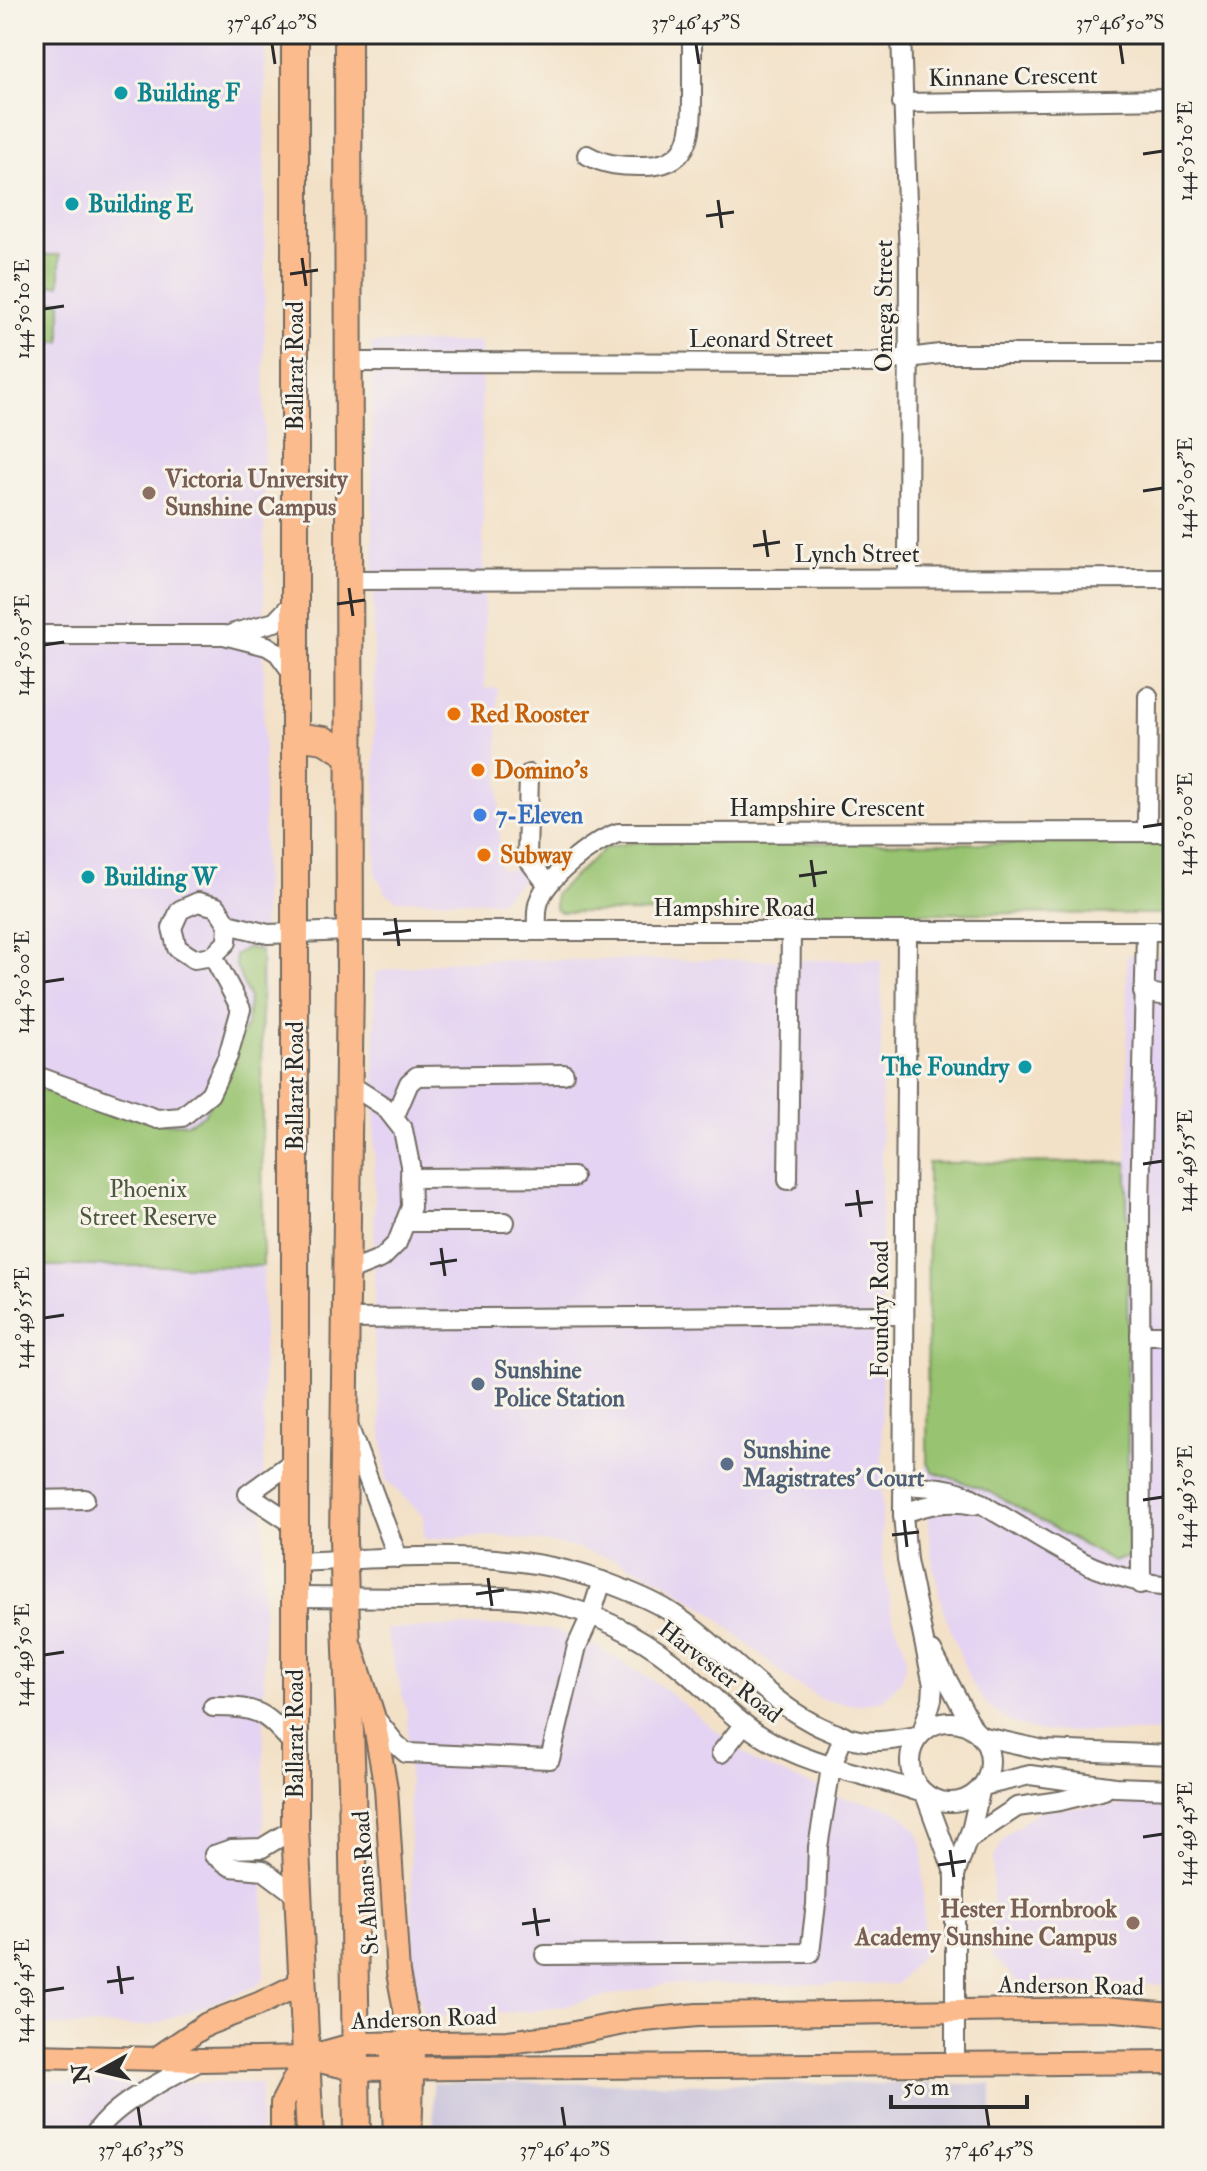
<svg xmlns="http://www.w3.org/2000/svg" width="1207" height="2171" viewBox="0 0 1207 2171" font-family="'IM FELL Double Pica',serif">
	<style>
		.built { fill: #e4d3f2 }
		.industrial { fill: #c6c0da }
		.green { fill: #98c370; stroke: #62774e; stroke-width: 2 }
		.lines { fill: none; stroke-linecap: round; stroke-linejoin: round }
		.minor-casing { stroke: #716b62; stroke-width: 22 }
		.major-casing { stroke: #716b62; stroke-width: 26 }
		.highway-casing { stroke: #716b62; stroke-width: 30 }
		.minor { stroke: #fff; stroke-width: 18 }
		.major { stroke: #fbbb8c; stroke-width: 22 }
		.highway { stroke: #fbbb8c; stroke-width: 26 }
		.ticks { fill: none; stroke: #2b2b2b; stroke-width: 3 }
		.culture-dot { fill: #0f9aa8; stroke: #f7f3e8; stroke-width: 3 }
		.education-dot { fill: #8d6e63; stroke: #f7f3e8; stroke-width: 3 }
		.food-dot { fill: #e8710a; stroke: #f7f3e8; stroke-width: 3 }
		.shop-dot { fill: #3f7fe0; stroke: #f7f3e8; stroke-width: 3 }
		.service-dot { fill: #5c6f8a; stroke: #f7f3e8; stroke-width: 3 }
		.labels { text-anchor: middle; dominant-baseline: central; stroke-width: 6; stroke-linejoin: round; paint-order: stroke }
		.street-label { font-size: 24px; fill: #2b2b2b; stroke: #f7f3e8 }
		.culture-label { font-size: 24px; font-weight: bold; fill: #0d838f; stroke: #f7f3e8; text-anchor: start }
		.education-label { font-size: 24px; font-weight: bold; fill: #785e54; stroke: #f7f3e8; text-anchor: start }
		.food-label { font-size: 24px; font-weight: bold; fill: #c56008; stroke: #f7f3e8; text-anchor: start }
		.shop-label { font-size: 24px; font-weight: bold; fill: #366cbe; stroke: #f7f3e8; text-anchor: start }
		.park-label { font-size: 24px; fill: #4c5940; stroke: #f7f3e8 }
		.service-label { font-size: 24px; font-weight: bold; fill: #4e5e75; stroke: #f7f3e8; text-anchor: start }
		.neatline { fill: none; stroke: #2b2b2b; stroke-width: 3 }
		.ticks-label { font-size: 20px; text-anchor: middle; fill: #2b2b2b }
	</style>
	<rect width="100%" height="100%" fill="#f7f3e8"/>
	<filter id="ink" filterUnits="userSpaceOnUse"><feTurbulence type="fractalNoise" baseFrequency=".0125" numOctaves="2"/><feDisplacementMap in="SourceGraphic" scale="16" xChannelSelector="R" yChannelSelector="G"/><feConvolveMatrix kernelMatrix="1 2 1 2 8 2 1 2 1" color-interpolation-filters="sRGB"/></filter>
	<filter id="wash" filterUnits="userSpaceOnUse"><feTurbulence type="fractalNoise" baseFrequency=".006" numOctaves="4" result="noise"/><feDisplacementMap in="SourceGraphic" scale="32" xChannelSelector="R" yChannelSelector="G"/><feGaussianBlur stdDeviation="1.8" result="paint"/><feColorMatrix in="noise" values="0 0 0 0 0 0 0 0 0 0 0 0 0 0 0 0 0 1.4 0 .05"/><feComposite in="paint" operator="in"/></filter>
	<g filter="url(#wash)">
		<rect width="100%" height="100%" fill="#f3e1c7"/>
		<g class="built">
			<polygon points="34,34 265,34 263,1139 34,1140"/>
			<polygon points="481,342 485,688 498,688 500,869 522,870 529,875 499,901 397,900 386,893 376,875 371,343"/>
			<polygon points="1127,955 1173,956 1173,1733 1037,1731 1012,1723 998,1714 986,1704 970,1681 943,1609 933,1567 929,1534 927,1463 934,1473 990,1492 1107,1560 1128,1557"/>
			<polygon points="460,960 881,960 882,1557 893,1618 906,1652 906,1666 901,1680 883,1700 857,1705 823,1700 794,1683 708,1610 662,1580 615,1559 559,1544 497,1536 424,1539 423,1516 386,1480 374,1339 375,972"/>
			<polygon points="34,1266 263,1266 264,1978 257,1986 150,2026 34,2026"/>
			<polygon points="516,1625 555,1631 594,1645 657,1683 756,1763 844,1798 884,1806 901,1814 917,1831 923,1847 924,1952 897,1984 665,1984 536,2011 424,2017 414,1974 407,1713 385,1629"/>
			<polygon points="1173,1802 1173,1985 1019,1982 992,1956 993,1859 1007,1834 1040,1810"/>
			<polygon points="34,2081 261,2083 260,2137 34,2137"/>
		</g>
		<polygon class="industrial" points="433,2083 992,2084 992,2137 434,2137"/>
		<g class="green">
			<rect x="34" y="255" width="26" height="30"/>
			<rect x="34" y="301" width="27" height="41"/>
			<polygon points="633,842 1173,844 1173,914 561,912 555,909 555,894 605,848"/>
			<polygon points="247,947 261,951 263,1266 34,1266 34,1087 167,1124 188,1123 204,1115 247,1024 249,998 236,966 235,955"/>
			<polygon points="1127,1162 1128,1557 1113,1562 990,1492 934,1472 927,1462 928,1163"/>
		</g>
	</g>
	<g filter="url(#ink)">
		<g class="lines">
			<defs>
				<g id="minor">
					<polyline points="901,34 909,259 908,578"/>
					<polyline points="902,103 1173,99"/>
					<path d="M587,155C605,165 620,166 640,166C690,167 692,137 692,96C692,75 692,55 692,34"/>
					<polyline points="349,362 869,363 940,354 1173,354"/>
					<polyline points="349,580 1173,578"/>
					<polyline points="234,633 275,622 294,602"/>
					<polyline points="34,635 224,635 267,646 278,653 294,675"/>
					<polyline points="529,774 527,858 548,885"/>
					<polyline points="1147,832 1148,696"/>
					<polyline points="228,924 227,942 213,956 194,959 177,948 172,928 180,910 198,902 217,907 228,924 268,934 350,931 1173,931"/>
					<path d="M537,931C537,923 536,913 538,905C543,879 594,841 618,833L1173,832"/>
					<polyline points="907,933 903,1514 907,1560 933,1685 932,1699 922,1733"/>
					<polyline points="1143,992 1173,997"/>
					<polyline points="34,1075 157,1119 182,1117 210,1094 228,1056 241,1009 213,956"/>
					<polyline points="394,1118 409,1083 417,1076 564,1074"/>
					<polyline points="410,1178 573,1177"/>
					<polyline points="788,1180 791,933"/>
					<polyline points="405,1222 505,1222"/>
					<polyline points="347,1272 382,1258 397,1243 411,1207 410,1165 403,1130 385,1107 349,1084"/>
					<polyline points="344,1319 904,1315"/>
					<polyline points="1140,1335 1173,1335"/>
					<polyline points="349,1428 398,1558"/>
					<polyline points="294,1461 248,1494 295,1525"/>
					<path d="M903,1485C923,1487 945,1486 964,1494C976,1499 986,1507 997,1513C1056,1547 1101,1582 1173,1586"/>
					<polyline points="34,1500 85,1499"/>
					<path d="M903,1514C925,1504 951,1500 974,1505"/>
					<path d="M294,1562C396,1558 505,1546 602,1581C624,1589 650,1599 669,1611C734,1652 784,1729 865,1741C883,1743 902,1738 919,1736"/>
					<polyline points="1141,1584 1140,1206 1146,932"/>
					<path d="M294,1597C337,1597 379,1598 422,1598C470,1597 520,1593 567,1607C609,1619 651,1643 684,1671C710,1693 733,1719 763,1737C813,1768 869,1774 923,1793"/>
					<polyline points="932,1651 974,1730"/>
					<path d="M213,1707C260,1707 264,1712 295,1746"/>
					<polyline points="373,1715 396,1744 406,1753 550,1759 577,1646 591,1615 602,1581"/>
					<circle cx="950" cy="1762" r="40"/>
					<polyline points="980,1736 1044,1750 1173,1755"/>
					<polyline points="721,1753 744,1724"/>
					<polyline points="983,1786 1030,1775 1115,1787 1173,1789"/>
					<polyline points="925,1794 955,1875 955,2063"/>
					<polyline points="969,1839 1017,1807 1060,1801 1104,1790"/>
					<polyline points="214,1855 231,1867 263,1870 299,1897"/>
					<polyline points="214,1855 231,1849 262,1848 295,1828"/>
					<polyline points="955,1875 972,1827 981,1787"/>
					<polyline points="545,1955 810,1953 816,1904 818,1847 831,1768 844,1735"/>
					<path d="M93,2137C112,2103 169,2078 202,2060"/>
				</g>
				<g id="major">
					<polyline points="352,1649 373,1715 386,1788 398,1973 413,2051 410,2137"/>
					<polyline points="392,2054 395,2137"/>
					<polyline points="34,2056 202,2060 305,2058 355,2044 508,2042 565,2035 634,2021 697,2015 1103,2009 1173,2015"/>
					<polyline points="157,2058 207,2024 261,2003 302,1983"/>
					<polyline points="310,2059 355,2069 1173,2062"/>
					<polyline points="282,2137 282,2103 305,2058"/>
				</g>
				<g id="highway">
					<polyline points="295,34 295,1828 310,2137"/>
					<polyline points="348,34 350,976 343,1540 352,1785 357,2137"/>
					<polyline points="295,736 324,740 349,755"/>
				</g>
			</defs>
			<use href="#minor" class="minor-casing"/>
			<use href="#major" class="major-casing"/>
			<use href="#highway" class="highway-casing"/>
			<use href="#minor" class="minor"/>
			<use href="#major" class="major"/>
			<use href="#highway" class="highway"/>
		</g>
	</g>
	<path class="ticks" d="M272,44L275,64M696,44L699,64M1120,44L1123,64M1143,154L1163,151M718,200L722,228M706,216L734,212M302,258L306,286M290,274L318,270M44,309L64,306M1143,491L1163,488M764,530L768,557M753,546L780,542M349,588L353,616M337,604L365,600M44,645L64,642M1143,827L1163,824M811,860L815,887M799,876L827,872M395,918L399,946M383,934L411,930M44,982L64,979M1143,1164L1163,1161M857,1190L861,1217M845,1205L873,1202M441,1248L445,1276M430,1264L457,1260M44,1318L64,1315M1143,1500L1163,1497M904,1520L907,1547M892,1535L919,1532M488,1578L492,1606M476,1594L504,1590M44,1655L64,1652M1143,1837L1163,1834M950,1850L954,1877M938,1865L966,1861M534,1908L538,1936M522,1924L550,1920M118,1966L122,1994M107,1982L134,1978M44,1991L64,1988M138,2107L141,2127M562,2107L565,2127M986,2107L989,2127"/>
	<g class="culture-dot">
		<circle cx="121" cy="93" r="8"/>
		<circle cx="72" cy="204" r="8"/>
		<circle cx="88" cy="877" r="8"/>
		<circle cx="1025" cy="1067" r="8"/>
	</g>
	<g class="education-dot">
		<circle cx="149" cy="493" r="8"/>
		<circle cx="1133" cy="1923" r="8"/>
	</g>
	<g class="food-dot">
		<circle cx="454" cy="714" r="8"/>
		<circle cx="478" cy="770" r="8"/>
		<circle cx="484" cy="855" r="8"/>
	</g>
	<circle class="shop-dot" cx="480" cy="815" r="8"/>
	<g class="service-dot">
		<circle cx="478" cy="1384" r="8"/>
		<circle cx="727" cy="1464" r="8"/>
	</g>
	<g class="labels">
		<g class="street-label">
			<text transform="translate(1013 77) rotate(-1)">Kinnane Crescent</text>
			<text transform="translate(884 306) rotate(-90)">Omega Street</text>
			<text x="761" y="339">Leonard Street</text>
			<text transform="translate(295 366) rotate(-90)">Ballarat Road</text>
			<text x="857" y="554">Lynch Street</text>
			<text x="827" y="808">Hampshire Crescent</text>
			<text x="734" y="908">Hampshire Road</text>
			<text transform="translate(295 1086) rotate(-90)">Ballarat Road</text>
			<text transform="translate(880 1309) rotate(-90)">Foundry Road</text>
			<text transform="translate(720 1672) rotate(38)">Harvester Road</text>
			<text transform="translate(295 1734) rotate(-90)">Ballarat Road</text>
			<text transform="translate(366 1883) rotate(-94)">St Albans Road</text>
			<text transform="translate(1071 1986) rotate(1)">Anderson Road</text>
			<text transform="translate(424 2019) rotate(-2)">Anderson Road</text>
		</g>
		<g class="culture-label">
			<text x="137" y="93">Building F</text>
			<text x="88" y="204">Building E</text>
			<text x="104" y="877">Building W</text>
			<text x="1009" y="1067" text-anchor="end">The Foundry</text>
		</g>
		<g class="education-label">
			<text x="165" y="479">Victoria University<tspan x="165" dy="28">Sunshine Campus</tspan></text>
			<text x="1117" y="1909" text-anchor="end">Hester Hornbrook<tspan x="1117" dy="28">Academy Sunshine Campus</tspan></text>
		</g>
		<g class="food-label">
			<text x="470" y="714">Red Rooster</text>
			<text x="494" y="770">Domino's</text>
			<text x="500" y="855">Subway</text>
		</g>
		<g class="shop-label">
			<text x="496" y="815">7-Eleven</text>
		</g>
		<g class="park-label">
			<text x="148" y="1189">Phoenix<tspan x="148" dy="28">Street Reserve</tspan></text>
		</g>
		<g class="service-label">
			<text x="494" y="1370">Sunshine<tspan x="494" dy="28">Police Station</tspan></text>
			<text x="743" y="1450">Sunshine<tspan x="743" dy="28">Magistrates' Court</tspan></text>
		</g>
	</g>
	<rect width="1207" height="2171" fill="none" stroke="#f7f3e8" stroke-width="88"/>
	<g transform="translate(100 2071) rotate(262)" stroke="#f7f3e8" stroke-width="6" paint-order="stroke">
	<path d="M0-6L14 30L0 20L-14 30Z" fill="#2b2b2b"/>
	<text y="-12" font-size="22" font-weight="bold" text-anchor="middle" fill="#2b2b2b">N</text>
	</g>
	<path d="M891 2095v12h136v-12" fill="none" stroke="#2b2b2b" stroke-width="4"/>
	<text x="903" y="2095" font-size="24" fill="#2b2b2b" stroke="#f7f3e8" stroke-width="6" paint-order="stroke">50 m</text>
	<rect x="44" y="44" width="1119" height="2083" class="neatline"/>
	<g class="ticks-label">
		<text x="272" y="29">37°46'40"S</text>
		<text x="696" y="29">37°46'45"S</text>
		<text x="1120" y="29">37°46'50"S</text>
		<text transform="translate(1185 151) rotate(-90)" y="7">144°50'10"E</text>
		<text transform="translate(22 309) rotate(-90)" y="7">144°50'10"E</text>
		<text transform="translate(1185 488) rotate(-90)" y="7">144°50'05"E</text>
		<text transform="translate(22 645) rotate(-90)" y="7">144°50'05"E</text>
		<text transform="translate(1185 824) rotate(-90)" y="7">144°50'00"E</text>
		<text transform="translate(22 982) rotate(-90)" y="7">144°50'00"E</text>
		<text transform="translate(1185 1161) rotate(-90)" y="7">144°49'55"E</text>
		<text transform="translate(22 1318) rotate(-90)" y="7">144°49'55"E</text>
		<text transform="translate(1185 1497) rotate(-90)" y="7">144°49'50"E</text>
		<text transform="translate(22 1655) rotate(-90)" y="7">144°49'50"E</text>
		<text transform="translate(1185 1834) rotate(-90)" y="7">144°49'45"E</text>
		<text transform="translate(22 1991) rotate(-90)" y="7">144°49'45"E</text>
		<text x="141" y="2156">37°46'35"S</text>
		<text x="565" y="2156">37°46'40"S</text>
		<text x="989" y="2156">37°46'45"S</text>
	</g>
</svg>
